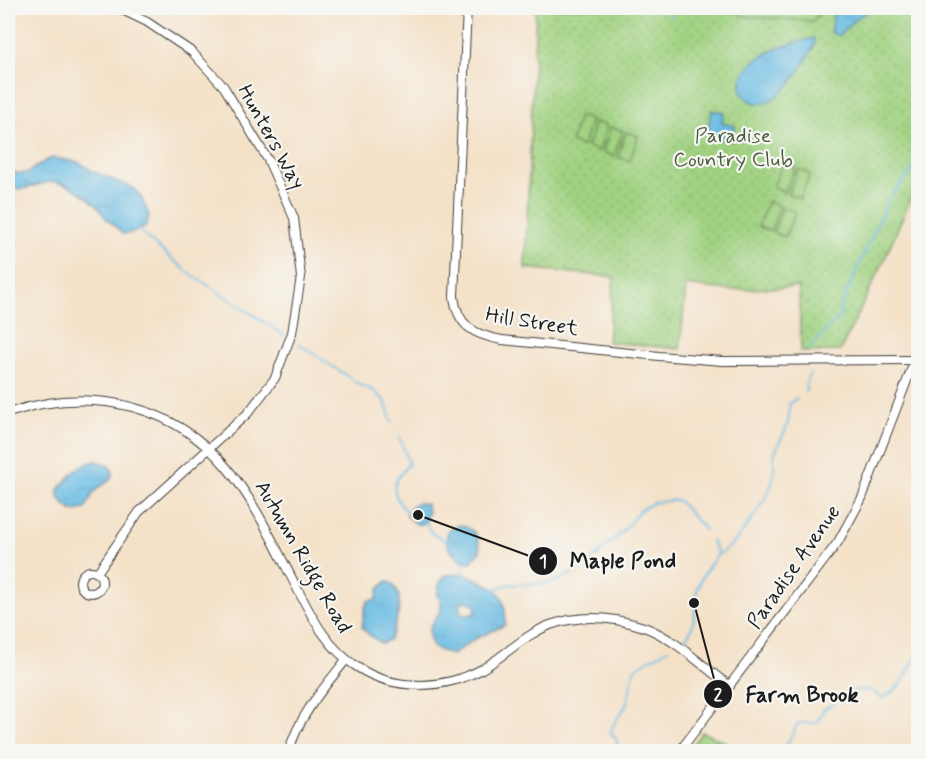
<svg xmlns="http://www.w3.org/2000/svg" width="926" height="759" viewBox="0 0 926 759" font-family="Mynerve,sans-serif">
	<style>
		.green { fill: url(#green-dots); stroke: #5e774e; stroke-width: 1.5 }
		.pitch { fill: #a0d281; stroke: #5e774e; stroke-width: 1.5 }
		.water { fill: url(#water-ripples); stroke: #426c80; stroke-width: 1.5; fill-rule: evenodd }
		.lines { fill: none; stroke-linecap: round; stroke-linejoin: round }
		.stream { stroke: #67bbe3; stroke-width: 2 }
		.street-casing { stroke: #3c3a36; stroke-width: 10 }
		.street { stroke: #fff; stroke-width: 8 }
		.labels { text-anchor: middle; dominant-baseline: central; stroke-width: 4.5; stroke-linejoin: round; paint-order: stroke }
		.park-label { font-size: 21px; fill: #4a5c3f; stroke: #f6f6f2 }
		.street-label { font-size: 21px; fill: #1c1c1c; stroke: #f6f6f2 }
		.leader { fill: none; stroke: #1c1c1c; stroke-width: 2 }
		.callout-dot { fill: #1c1c1c; stroke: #f6f6f2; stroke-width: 2 }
		.mark-label { font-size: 18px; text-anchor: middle; font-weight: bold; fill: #fff }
		.callout-label { font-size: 22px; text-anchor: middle; font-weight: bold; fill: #1c1c1c; stroke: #f6f6f2; stroke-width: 4.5; stroke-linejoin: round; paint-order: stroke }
	</style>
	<defs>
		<pattern id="green-dots" width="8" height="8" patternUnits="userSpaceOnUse" patternTransform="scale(1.5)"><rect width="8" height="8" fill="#a0d281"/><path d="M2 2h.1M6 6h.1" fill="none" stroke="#89b46f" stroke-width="1.8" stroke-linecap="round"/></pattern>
		<pattern id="water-ripples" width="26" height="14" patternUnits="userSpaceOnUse" patternTransform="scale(1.5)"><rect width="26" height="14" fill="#67bbe3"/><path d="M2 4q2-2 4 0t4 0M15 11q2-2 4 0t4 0" fill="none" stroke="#59a0c2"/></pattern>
	</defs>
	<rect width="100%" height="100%" fill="#f6f6f2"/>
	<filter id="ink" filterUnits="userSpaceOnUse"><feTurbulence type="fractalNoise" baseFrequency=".0167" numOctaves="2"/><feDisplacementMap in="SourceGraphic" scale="12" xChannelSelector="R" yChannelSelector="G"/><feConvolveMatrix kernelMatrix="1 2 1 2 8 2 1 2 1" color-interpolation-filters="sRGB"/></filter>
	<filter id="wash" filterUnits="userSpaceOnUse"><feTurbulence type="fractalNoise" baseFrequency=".008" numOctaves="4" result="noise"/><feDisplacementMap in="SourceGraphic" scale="24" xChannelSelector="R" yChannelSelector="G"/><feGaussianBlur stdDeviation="1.35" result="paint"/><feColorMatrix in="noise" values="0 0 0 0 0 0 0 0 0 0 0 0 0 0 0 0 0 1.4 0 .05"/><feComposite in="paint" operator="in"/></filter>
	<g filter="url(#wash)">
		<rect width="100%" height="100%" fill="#f4e1c7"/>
		<g class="green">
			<polygon points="536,8 918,8 918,181 882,265 840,351 801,352 799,287 727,290 686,285 680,349 608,342 614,277 525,268"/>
			<polygon points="702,732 728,743 720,751 688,751"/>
		</g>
		<g class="pitch">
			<polygon points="740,8 820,8 820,12 813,21 740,16"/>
			<polygon points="579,116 591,120 583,146 571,142"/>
			<polygon points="595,122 607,126 599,151 587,147"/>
			<polygon points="611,127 623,131 614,156 603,152"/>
			<polygon points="626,132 638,136 630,161 618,157"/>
			<polygon points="783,162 795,167 785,192 773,187"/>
			<polygon points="798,169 810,174 800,198 788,194"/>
			<polygon points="768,201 780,206 770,231 758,226"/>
			<polygon points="783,207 795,212 785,237 773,232"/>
		</g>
		<g class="water">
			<polygon points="835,8 874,8 858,17 838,36 830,32"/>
			<path d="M814,38L815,44C805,63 787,97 764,103C760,104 755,103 751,101C731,91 744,69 757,59C773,48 795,42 814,38Z"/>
			<polygon points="712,110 724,112 722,123 735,126 732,141 706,135"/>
			<path d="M54,158L78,162L92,171L133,188L141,197L149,215L146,226L135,232L123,234C117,227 112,223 106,218C102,215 101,210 98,207C86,195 69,183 53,182C37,181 23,196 8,185V170C33,181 32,163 54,158Z"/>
			<path d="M96,461L108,465L113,472C111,485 103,482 96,490C91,495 89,504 85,509L74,511C66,507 58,501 58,491C69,477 77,464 96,461Z"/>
			<polygon points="418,503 426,504 428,511 426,522 418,525 407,516 411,506"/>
			<path d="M460,525C475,529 480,537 480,552L471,562C452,563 433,530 460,525Z"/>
			<path d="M463,574C471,576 492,586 498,592C505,600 506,615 505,625L475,639L452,655L434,648C416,618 453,618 437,595L440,582L446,575ZM464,600L474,604L476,608L474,614L466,615L460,612V605Z"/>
			<path d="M387,581C409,592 396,623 390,639L382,644L368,634L362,627L365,607L368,601L377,599L378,590Z"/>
		</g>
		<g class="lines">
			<g class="stream">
				<polyline points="665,8 672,17"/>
				<polyline points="139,229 148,239 189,273 284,335"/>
				<polyline points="299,344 362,386 374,391 385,401 392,423"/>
				<polyline points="809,348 841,315 840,308 889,198 918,164"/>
				<polyline points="805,392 808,378 811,373"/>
				<path d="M399,437L409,463C406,469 400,473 397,479C390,491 400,506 408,513"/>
				<polyline points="425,521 431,533 448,542"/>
				<polyline points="711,540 718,554"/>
				<path d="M718,554C735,549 768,498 773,480C776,471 772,461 775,453C782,433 791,428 789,404L797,398"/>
				<polyline points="462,561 464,575"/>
				<polyline points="493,590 506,585 548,583 564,578 592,560 625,529 640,510 655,502 678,500 705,530"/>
				<path d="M683,641C698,627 693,605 698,587C701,575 711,564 718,554"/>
				<path d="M617,752V740L611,733C612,722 621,716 625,707C631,695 630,681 635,668L668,649"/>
				<path d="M783,752L798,723H817L824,709L855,690H871L882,698C906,686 905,673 918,655"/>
			</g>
		</g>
	</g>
	<g filter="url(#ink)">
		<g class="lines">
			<defs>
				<g id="street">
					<path d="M467,8L454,296C457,326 474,335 502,340L659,356L723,361L918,360"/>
					<path d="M8,413C49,399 90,396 132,407C229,433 257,513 299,592C314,621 329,649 357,667C394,691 444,690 482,669C506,655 524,635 550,625C581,614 614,617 644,627C676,639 702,666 730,686"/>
					<circle cx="91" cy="582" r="11"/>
					<polyline points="97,573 139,512 248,413 275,378 292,333 301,277 294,218 268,160 224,87 192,52 147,22 118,8"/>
					<path d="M289,752C297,718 325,686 346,660"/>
					<polyline points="679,752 838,542 862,498 918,352"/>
				</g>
			</defs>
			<use href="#street" class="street-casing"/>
			<use href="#street" class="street"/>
		</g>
	</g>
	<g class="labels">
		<g class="park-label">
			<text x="733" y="136">Paradise<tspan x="733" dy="24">Country Club</tspan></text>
		</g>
		<g class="street-label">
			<text transform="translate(271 137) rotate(61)">Hunters Way</text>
			<text transform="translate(532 322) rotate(9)">Hill Street</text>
			<text transform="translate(303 557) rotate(60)">Autumn Ridge Road</text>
			<text transform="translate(794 567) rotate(-55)">Paradise Avenue</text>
		</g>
	</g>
	<path class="leader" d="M418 515L543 561M694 603L718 694"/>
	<g class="callout-dot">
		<circle cx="418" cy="515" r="6"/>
		<circle cx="694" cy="603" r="6"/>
		<circle cx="543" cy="561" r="15"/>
		<circle cx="718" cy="694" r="15"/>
	</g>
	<g class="mark-label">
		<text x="543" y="567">1</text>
		<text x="718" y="700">2</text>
	</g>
	<g class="callout-label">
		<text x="623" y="568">Maple Pond</text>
		<text x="802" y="702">Farm Brook</text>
	</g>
	<rect width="926" height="759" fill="none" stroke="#f6f6f2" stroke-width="30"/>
</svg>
